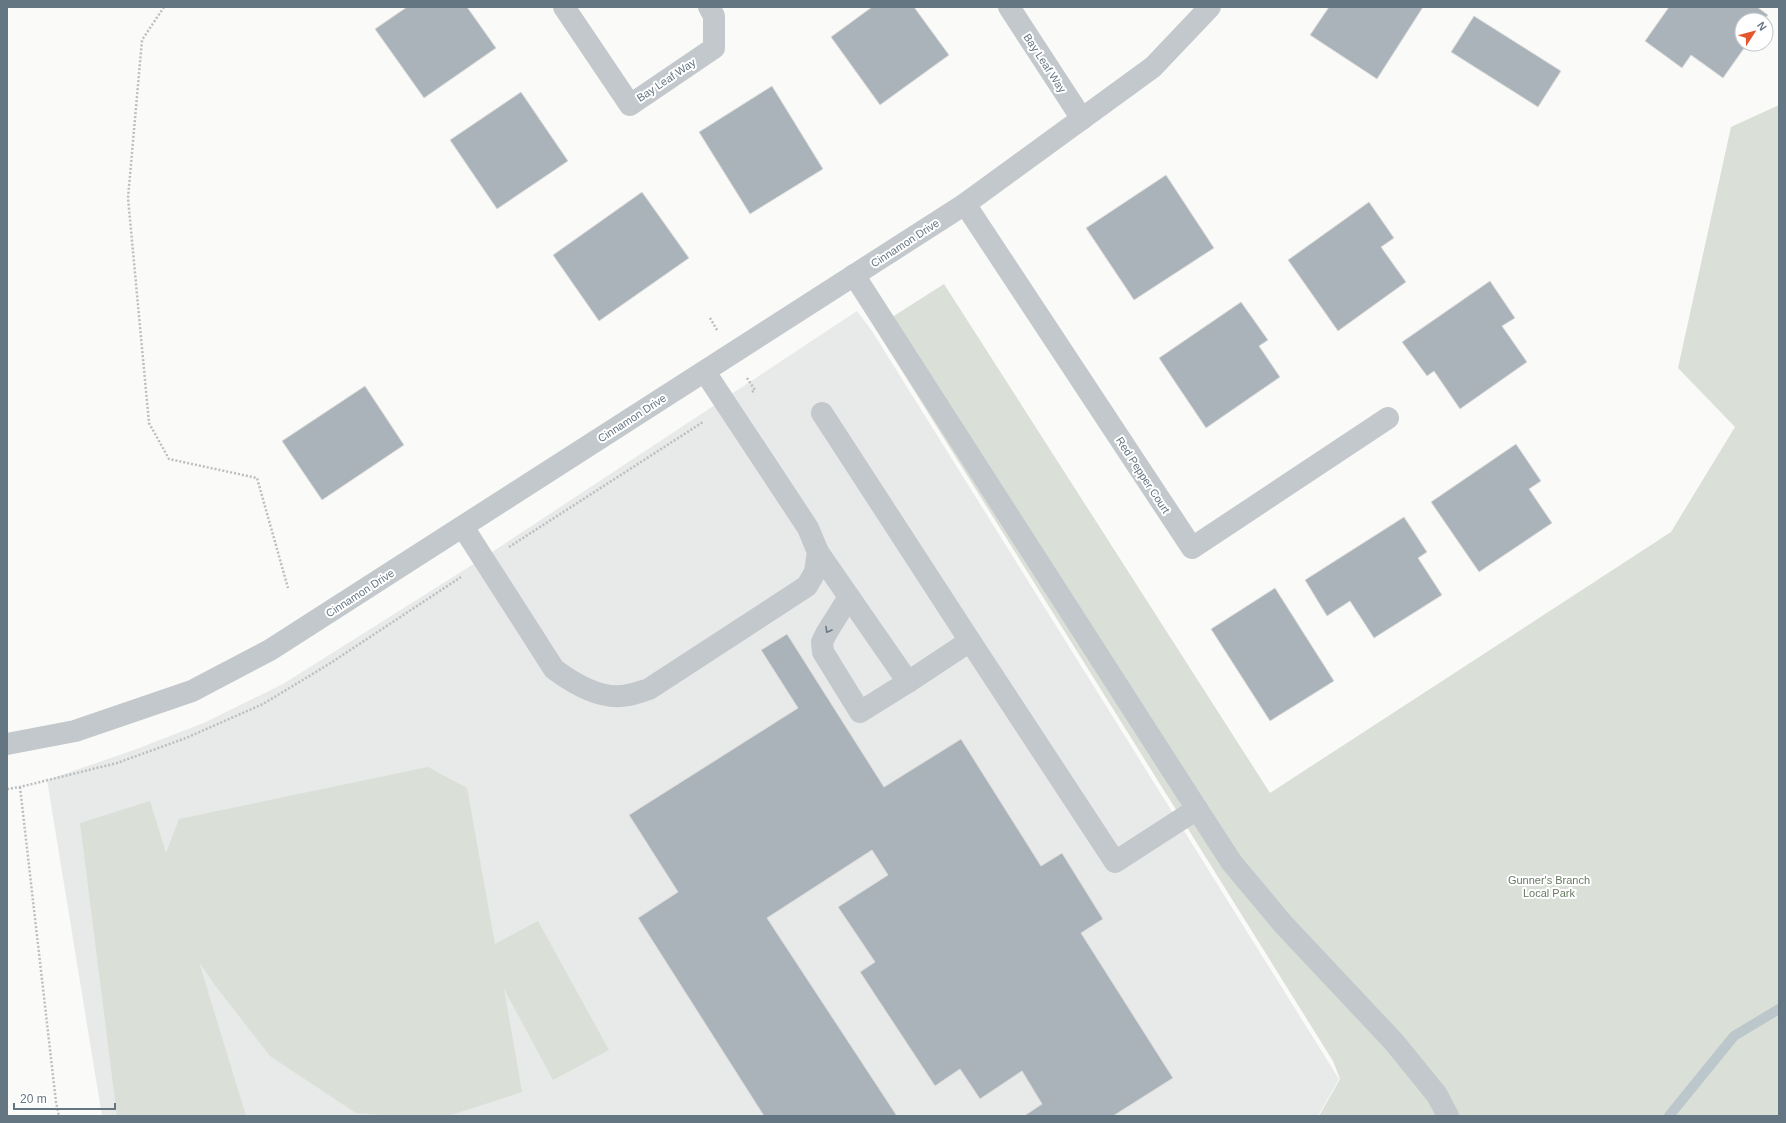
<svg xmlns="http://www.w3.org/2000/svg" width="1786" height="1123" viewBox="0 0 1786 1123" font-family="Arial,sans-serif">
	<style>
		.built { fill: #e8e9e9 }
		.green { fill: #dadfd7 }
		.lines { fill: none; stroke-linecap: round; stroke-linejoin: round }
		.stream { stroke: #bbc7cb; stroke-width: 10 }
		.building { fill: #aab3b9; stroke: #dcdcda }
		.path { stroke: #bbbfc2; stroke-width: 2.5; stroke-dasharray: 2 2; stroke-linecap: butt }
		.minor { stroke: #c3c8cc; stroke-width: 22 }
		.oneway { stroke: #6a7a87 }
		.labels { text-anchor: middle; dominant-baseline: central; stroke-width: 4; stroke-linejoin: round; paint-order: stroke }
		.street-label { font-size: 11px; fill: #657683; stroke: #fff }
		.park-label { font-size: 11px; fill: #687a64; stroke: #fff }
	</style>
	<rect width="100%" height="100%" fill="#fafaf8"/>
	<polygon class="built" points="857,311 872,331 1339,1079 1318,1116 102,1116 47,780 134,750 206,722 283,684 483,558"/>
	<g class="green">
		<polygon points="1779,105 1779,1116 1319,1116 1340,1079 1333,1061 875,328 944,284 1270,793 1671,532 1735,427 1678,368 1731,127"/>
		<polygon points="428,767 467,788 495,944 538,921 609,1050 553,1080 504,989 522,1092 448,1116 395,1116 356,1113 270,1056 214,984 199,962 246,1116 117,1116 80,823 150,801 166,853 179,819"/>
	</g>
	<g class="lines">
		<polyline class="stream" points="1669,1116 1734,1036 1779,1009"/>
	</g>
	<g class="building">
		<polygon points="407,7 467,7 496,48 424,98 375,29"/>
		<polygon points="872,7 914,7 949,55 880,105 831,37"/>
		<polygon points="1329,7 1423,7 1377,79 1310,35"/>
		<polygon points="1669,7 1757,7 1768,15 1764,20 1742,20 1742,44 1747,44 1723,78 1691,55 1682,68 1645,41"/>
		<polygon points="1474,16 1561,71 1538,107 1451,52"/>
		<polygon points="772,86 823,169 750,214 699,132"/>
		<polygon points="521,92 568,161 497,209 450,140"/>
		<polygon points="1166,175 1214,248 1134,300 1086,228"/>
		<polygon points="642,192 689,258 599,321 553,255"/>
		<polygon points="1369,202 1394,238 1381,247 1406,282 1338,331 1288,260"/>
		<polygon points="1490,281 1515,318 1502,326 1527,362 1460,409 1434,371 1427,376 1402,342"/>
		<polygon points="1241,302 1268,340 1259,346 1280,377 1206,428 1159,358"/>
		<polygon points="365,386 404,445 322,500 282,441"/>
		<polygon points="1516,444 1541,481 1529,489 1552,523 1479,572 1431,502"/>
		<polygon points="1404,517 1427,552 1418,558 1442,595 1374,638 1350,601 1327,616 1305,580"/>
		<polygon points="1275,588 1334,681 1270,721 1211,629"/>
		<polygon points="787,634 884,787 961,739 1041,866 1062,853 1103,919 1081,933 1173,1078 1113,1116 1024,1116 1042,1104 1022,1071 980,1099 960,1069 935,1086 860,972 875,962 838,907 888,875 872,850 767,918 897,1116 764,1116 638,918 678,892 629,815 798,708 761,650"/>
	</g>
	<g class="lines">
		<g class="path">
			<polyline points="164,7 142,40 128,198 149,423 169,459 257,478 288,588"/>
			<polyline points="710,318 717,330"/>
			<polyline points="747,378 755,390 752,392"/>
			<polyline points="509,547 703,422"/>
			<polyline points="20,787 56,1102 59,1116"/>
			<polyline points="7,789 20,787 117,763 186,738 263,704 329,664 461,577"/>
		</g>
		<g class="minor">
			<polyline points="564,7 630,105 714,48 714,16 709,7"/>
			<polyline points="1009,7 1082,119"/>
			<polyline points="965,204 1192,548 1388,418"/>
			<polyline points="822,413 970,641"/>
			<path d="M463,527L554,669C574,684 602,701 628,695C635,694 642,691 649,689L807,586L815,572L818,552L808,528L705,372"/>
			<polyline points="818,552 908,682 970,641 1115,862 1197,809 854,275"/>
			<polyline points="849,597 827,632 822,642 823,652 860,712 908,682"/>
			<polyline points="7,744 75,731 192,691 270,650 965,204 1153,67 1210,7"/>
			<polyline points="1197,809 1232,863 1284,925 1394,1042 1437,1095 1448,1116"/>
		</g>
	</g>
	<defs><path id="oneway-chevron" d="M-2-3.5L2.5 0L-2 3.5" fill="none" stroke-width="1.6" stroke-linecap="round" stroke-linejoin="round"/></defs>
	<use class="oneway" href="#oneway-chevron" transform="translate(828 630) rotate(120)"/>
	<g class="labels">
		<g class="street-label">
			<text transform="translate(1045 63) rotate(57)">Bay Leaf Way</text>
			<text transform="translate(666 80) rotate(-34)">Bay Leaf Way</text>
			<text transform="translate(905 243) rotate(-33)">Cinnamon Drive</text>
			<text transform="translate(632 418) rotate(-33)">Cinnamon Drive</text>
			<text transform="translate(1143 475) rotate(57)">Red Pepper Court</text>
			<text transform="translate(360 593) rotate(-33)">Cinnamon Drive</text>
		</g>
		<g class="park-label">
			<text x="1549" y="880">Gunner's Branch<tspan x="1549" dy="13">Local Park</tspan></text>
		</g>
	</g>
	<rect width="1786" height="1123" fill="none" stroke="#657683" stroke-width="16"/>
	<g transform="translate(1754 32) rotate(54)"><circle r="19" fill="#ffffff" stroke="#c1c8cd"/>
	<path d="M0-3L7 15L0 10L-7 15Z" fill="#e4572e"/>
	<text y="-6" font-size="11" font-weight="bold" text-anchor="middle" fill="#657683">N</text>
	</g>
	<path d="M14 1103v6h101v-6" fill="none" stroke="#657683" stroke-width="2"/>
	<text x="20" y="1103" font-size="12" fill="#657683" stroke="#ffffff" stroke-width="3" paint-order="stroke">20 m</text>
</svg>
